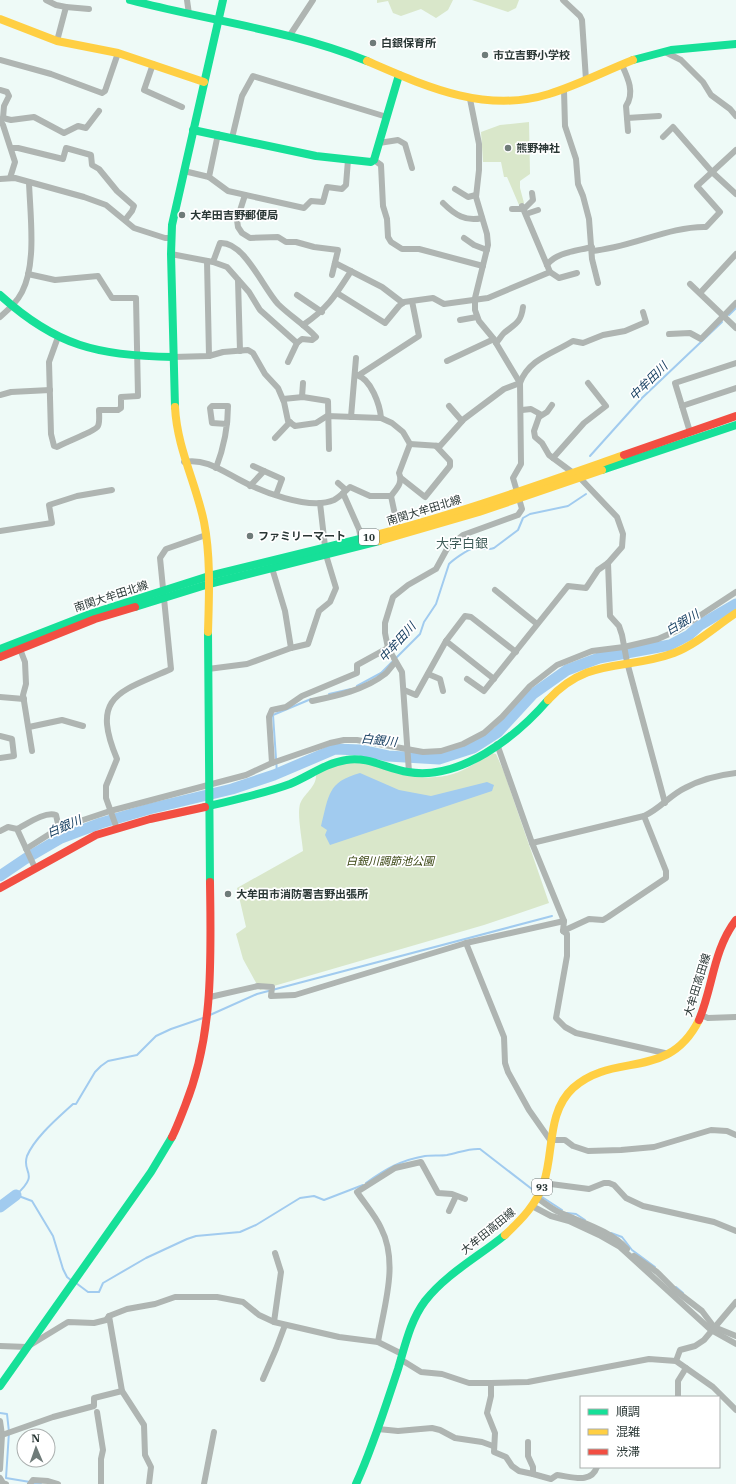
<svg xmlns="http://www.w3.org/2000/svg" width="736" height="1484" viewBox="0 0 736 1484" font-family="'IBM Plex Serif','Noto Sans JP',serif">
	<style>
		.green { fill: #d9e7ca }
		.water { fill: #a1cbef }
		.lines { fill: none; stroke-linecap: round; stroke-linejoin: round }
		.stream { stroke: #a1cbef; stroke-width: 2 }
		.river { stroke: #a1cbef; stroke-width: 11 }
		.street { stroke: #afb5b2; stroke-width: 6 }
		.fast { stroke: #16e098; stroke-width: 8 }
		.slow { stroke: #ffcf43; stroke-width: 8 }
		.jam { stroke: #f24e42; stroke-width: 8 }
		.poi-dot { fill: #6f7b79; stroke: #fff; stroke-width: 1.5 }
		.labels { text-anchor: middle; dominant-baseline: central; stroke-width: 3.5; stroke-linejoin: round; paint-order: stroke }
		.shield { fill: #fff; stroke: #6a7372; stroke-width: 1 }
		.shield-label { font-size: 10px; font-weight: bold; fill: #2a3735 }
		.poi-label { font-size: 11px; font-weight: bold; fill: #2a3735; stroke: #fff; text-anchor: start }
		.street-label { font-size: 11px; fill: #2a3735; stroke: #fff }
		.park-label { font-size: 11px; font-style: italic; fill: #384410; stroke: #fff }
		.water-label { font-size: 12px; font-style: italic; fill: #184062; stroke: #fff }
		.quarter-label { font-size: 13px; fill: #3f5c58; stroke: #fff }
	</style>
	<rect width="100%" height="100%" fill="#eefaf7"/>
	<g class="green">
		<polygon points="377,0 453,0 448,10 436,18 421,9 401,16 393,13 388,1 377,3"/>
		<polygon points="472,0 519,0 516,8 508,12"/>
		<polygon points="529,122 530,174 520,181 520,188 524,203 519,205 507,177 504,177 501,162 483,162 481,132 500,125"/>
		<path d="M492,753L496,754L504,772L549,903L484,925L260,990L243,959L236,934L246,927L237,888L303,851C302,838 297,815 300,804C304,793 317,787 316,774C330,768 345,760 360,762C387,766 406,780 436,777C458,776 474,764 492,753Z"/>
	</g>
	<path class="water" d="M360,773L399,790L431,796L487,782L494,785L492,791L330,845L325,835L327,830L321,826C329,796 327,782 360,773Z"/>
	<g class="lines">
		<g class="stream">
			<polyline points="729,315 736,308"/>
			<polyline points="590,456 642,398 722,322"/>
			<path d="M357,686L381,673L420,634L424,622L436,604L449,564C454,559 467,550 474,548C481,547 487,551 494,548L518,530L523,518L530,514L568,506L586,494"/>
			<polyline points="329,694 351,689"/>
			<polyline points="277,773 273,715 311,699"/>
			<polyline points="210,1015 257,994 552,916"/>
			<path d="M366,1183C386,1169 401,1160 425,1156C432,1155 440,1156 447,1155C458,1153 469,1148 480,1149L537,1193"/>
			<polyline points="542,1197 562,1210"/>
			<polyline points="567,1213 576,1214 585,1220"/>
			<polyline points="611,1233 622,1237 632,1250 655,1267"/>
			<path d="M72,1281L67,1277L63,1269L53,1236L32,1201L16,1195C41,1172 21,1174 27,1156C35,1137 58,1118 73,1104H76L95,1072L101,1066L108,1061L137,1055L156,1036L171,1029L206,1017"/>
			<polyline points="76,1283 88,1292 99,1292 103,1283 146,1258 187,1239 196,1236 240,1232 256,1225 300,1198 314,1196 324,1200 363,1185"/>
			<polyline points="676,1287 683,1293"/>
			<polyline points="0,1413 7,1414 9,1432 6,1478 30,1482"/>
			<polyline points="34,1483 41,1484"/>
		</g>
		<g class="river">
			<polyline points="0,876 25,859 61,838 101,823 149,809 232,789 274,775 335,749 360,750 388,756 439,759 473,748 498,732 533,694 567,670 599,658 670,645 689,635 700,625 736,604"/>
			<polyline points="0,1207 16,1195"/>
		</g>
		<g class="street">
			<polyline points="46,0 56,5 66,7 57,41"/>
			<polyline points="187,0 189,14"/>
			<polyline points="563,0 580,16 582,20 586,80"/>
			<polyline points="66,7 89,9"/>
			<polyline points="290,35 313,0"/>
			<polyline points="665,52 681,60 703,82 711,95 730,109 736,116"/>
			<polyline points="0,60 51,74 102,93 105,91 118,53"/>
			<polyline points="153,64 144,90 182,107"/>
			<path d="M622,65C628,78 635,93 626,106L628,131"/>
			<polyline points="0,90 7,92 9,96 4,106 3,118 1,120"/>
			<polyline points="564,90 565,126 576,159 578,184 583,196 589,219 592,259 598,283"/>
			<polyline points="470,99 479,144 479,170 476,197 487,234 488,245 475,298 475,310 479,321 493,338 520,383"/>
			<polyline points="3,118 11,120 34,117 64,133 78,126 86,128 99,111"/>
			<polyline points="627,118 659,116"/>
			<polyline points="0,120 3,125 15,162 10,178"/>
			<polyline points="218,134 209,177 228,191 304,208 311,201 323,202 327,187 342,189 346,185 348,160"/>
			<polyline points="663,137 673,127 712,172 736,194"/>
			<polyline points="232,138 242,96 253,76 387,117"/>
			<polyline points="379,143 398,140 405,144 412,168"/>
			<polyline points="11,148 18,148 63,159 66,148 91,155 92,165 99,169 117,191 134,206 132,211 125,220"/>
			<polyline points="374,160 381,165 383,206 387,219 388,237 391,242 402,249 419,249 483,266"/>
			<polyline points="184,171 209,177"/>
			<polyline points="0,179 15,178 84,197 106,205 134,228 165,238 171,238"/>
			<polyline points="455,189 468,197 476,195"/>
			<polyline points="245,195 237,220 238,227 242,233 250,238 278,237 286,242 296,242 314,247 338,250 332,275"/>
			<path d="M443,203C455,215 466,222 482,218"/>
			<polyline points="522,206 550,272 559,278 577,273"/>
			<polyline points="512,209 524,209 533,200 532,193"/>
			<polyline points="526,214 538,210"/>
			<polyline points="464,238 474,245 487,250"/>
			<path d="M592,251C630,248 670,226 706,227L720,212L697,186L736,150"/>
			<path d="M171,254L213,262L220,243C244,241 263,288 278,304C290,316 304,324 316,337L312,340L302,339L297,343L260,310L249,292L227,267L213,262"/>
			<polyline points="207,261 209,356"/>
			<polyline points="335,263 382,287 403,303"/>
			<path d="M547,265C556,252 577,251 592,247"/>
			<path d="M28,274L55,280L98,276L112,298H136L138,396L121,397V408L118,410H99C99,415 100,422 98,426C96,431 65,442 57,447L54,446L51,434L49,362L58,337"/>
			<polyline points="238,280 240,351"/>
			<polyline points="690,284 736,328"/>
			<polyline points="337,293 385,323 399,306 404,302 433,298 444,304 488,298 550,272"/>
			<polyline points="700,293 736,254"/>
			<polyline points="297,295 322,312"/>
			<path d="M0,317C9,309 17,302 22,292C37,263 30,214 29,182"/>
			<polyline points="460,320 477,317"/>
			<path d="M303,325C328,308 335,296 351,271"/>
			<polyline points="669,334 690,333 701,339 736,303"/>
			<path d="M496,343C499,340 501,336 504,333C515,324 521,323 523,307"/>
			<polyline points="173,357 209,356 223,352 248,350 253,353 265,374 278,388 284,402 288,421 295,426 316,423 327,416 381,418 392,423 403,432 410,444"/>
			<polyline points="447,361 494,339"/>
			<polyline points="288,362 297,343"/>
			<path d="M357,375C371,379 380,405 381,418"/>
			<polyline points="359,375 419,336 412,301"/>
			<polyline points="0,395 11,392 50,390"/>
			<polyline points="302,397 303,383"/>
			<polyline points="283,399 303,397 328,401 329,449"/>
			<polyline points="449,406 462,421"/>
			<polyline points="682,406 736,388"/>
			<polyline points="351,417 356,358"/>
			<polyline points="539,417 547,412 552,405"/>
			<polyline points="690,432 675,383 736,363"/>
			<polyline points="275,438 290,422"/>
			<polyline points="410,444 440,446 464,419 504,389 520,383"/>
			<polyline points="553,458 584,423 606,406 588,383"/>
			<path d="M184,462C204,458 221,470 238,479C260,491 309,511 334,500C340,497 345,491 350,487L370,496H391C397,488 403,483 399,473L410,444"/>
			<polyline points="253,466 264,471"/>
			<path d="M216,468C224,447 228,428 228,406H212L210,408L212,423L227,424"/>
			<polyline points="401,478 425,497 450,466 450,461 436,446"/>
			<polyline points="338,483 346,490"/>
			<polyline points="250,486 264,471 282,479 276,495"/>
			<polyline points="343,493 359,529 361,539"/>
			<polyline points="391,496 398,529"/>
			<polyline points="0,531 52,523 49,505 77,496 112,490"/>
			<polyline points="608,563 610,616 619,626 622,635 627,662 665,803"/>
			<polyline points="272,568 285,611 291,648"/>
			<polyline points="495,590 537,624"/>
			<polyline points="446,641 494,679"/>
			<polyline points="20,649 25,662 26,684 23,695 32,751"/>
			<polyline points="208,669 247,664 291,648 308,644 319,611 330,602 336,588 326,555 320,503"/>
			<polyline points="428,674 440,679 443,691"/>
			<polyline points="467,679 484,691 568,586 586,588 598,570 608,563 622,547 623,534 617,517 580,478 549,455 542,443 535,437 534,431 540,414 531,409 522,410"/>
			<polyline points="404,690 416,695 446,641 465,616 471,617 516,652"/>
			<polyline points="0,697 24,699"/>
			<path d="M312,701C336,696 365,690 385,674C389,671 391,666 395,663"/>
			<polyline points="29,727 62,720 83,726"/>
			<polyline points="0,736 12,739 14,756 0,758"/>
			<polyline points="497,744 532,843 564,921 563,931 567,934 567,956 556,1018 565,1027 576,1033 669,1054"/>
			<polyline points="272,763 269,717 272,710 286,707 302,696 357,673 357,665 388,648"/>
			<path d="M409,772L402,672L388,648L385,633V623L393,597L408,585L436,569L448,547L463,535L518,515L522,509L513,478L521,464L520,383C529,359 552,354 573,341L583,343L603,335L625,331L646,322L643,312"/>
			<path d="M17,829C27,824 45,811 56,815L59,828"/>
			<path d="M117,829L106,798V786L117,759C90,695 120,692 171,669L160,558L166,549L206,535"/>
			<polyline points="0,831 8,827 17,829 35,868"/>
			<path d="M532,843L644,816C660,809 670,795 685,788C700,780 719,775 736,773"/>
			<polyline points="26,849 59,828 110,811 246,775 272,763 330,743 344,740 357,740 423,752 441,751 463,744 484,733 502,717 530,686 557,665 592,651 624,647 658,639 678,630 736,592"/>
			<polyline points="564,921 466,943 504,1037 505,1063 508,1072 529,1110 550,1140 565,1140 573,1146 588,1151 621,1150 654,1147 711,1130 727,1131 736,1135"/>
			<polyline points="563,931 589,919 603,920 608,917 666,878 666,871 644,816"/>
			<polyline points="210,997 258,986 272,987 271,996 295,995 466,943"/>
			<polyline points="701,1015 708,1018 736,1017"/>
			<polyline points="543,1183 589,1189 604,1183 609,1183 614,1185 626,1198 643,1206 714,1222 736,1231"/>
			<path d="M537,1198C545,1203 553,1210 561,1213C583,1223 611,1231 627,1249"/>
			<polyline points="532,1206 551,1216 569,1221 599,1235 620,1247 711,1330 736,1344"/>
			<polyline points="449,1211 456,1196"/>
			<polyline points="634,1256 657,1272 676,1291 702,1311 714,1327 736,1336"/>
			<polyline points="109,1316 122,1391 144,1425 145,1455 151,1467 149,1484"/>
			<polyline points="274,1322 281,1272 275,1253"/>
			<path d="M378,1342C384,1306 399,1263 381,1228C375,1215 365,1204 357,1192L395,1168L421,1162L438,1193L452,1194L465,1199"/>
			<polyline points="0,1346 27,1347 68,1322 94,1323 106,1320 109,1316 127,1309 155,1304 175,1297 217,1297 243,1302 259,1315 274,1322 339,1337 378,1342 402,1354"/>
			<polyline points="400,1359 421,1372 442,1374 469,1383 491,1383 528,1382 649,1359 676,1361 713,1387 736,1410"/>
			<polyline points="676,1361 680,1350 695,1346 704,1340 736,1302"/>
			<polyline points="263,1379 276,1349 285,1325"/>
			<polyline points="491,1383 491,1396 487,1413 495,1433 494,1452 506,1457 512,1466 519,1471 533,1474"/>
			<polyline points="678,1397 678,1381 686,1368"/>
			<polyline points="97,1412 103,1450 101,1459 101,1484"/>
			<polyline points="0,1421 2,1435 0,1469"/>
			<polyline points="378,1429 398,1431 432,1428 440,1430 455,1438 482,1442 493,1446"/>
			<polyline points="2,1435 53,1417 94,1406 94,1398 122,1391"/>
			<path d="M528,1442V1456L533,1467V1474L551,1479L557,1475C573,1477 591,1484 597,1467"/>
			<polyline points="0,1478 3,1483 6,1484"/>
			<polyline points="30,1484 33,1480 48,1481 58,1484"/>
			<polyline points="204,1484 214,1432"/>
		</g>
		<g class="fast">
			<path d="M130,0C209,21 291,30 367,61"/>
			<polyline points="633,60 671,50 736,44"/>
			<polyline points="193,130 316,156 371,162 374,160 399,75"/>
			<path d="M0,295C56,346 98,356 173,357"/>
			<polyline points="175,407 171,254 172,225 223,0"/>
			<polyline points="602,470 736,425"/>
			<polyline points="135,607 209,584 379,541"/>
			<polyline points="208,632 210,882"/>
			<polyline points="0,649 90,614 209,576 364,538"/>
			<path d="M205,807C233,800 263,794 290,784C309,776 326,763 346,760C368,756 387,769 408,772C460,781 516,737 548,700"/>
			<polyline points="0,1386 151,1172 172,1137"/>
			<path d="M356,1484C373,1447 385,1408 398,1369C405,1346 410,1321 425,1301C446,1274 478,1257 505,1235"/>
		</g>
		<g class="slow">
			<polyline points="0,19 57,41 118,53 204,82"/>
			<path d="M367,61C425,86 485,114 549,94C578,85 605,71 633,60"/>
			<path d="M175,407C177,448 196,483 204,522C211,558 209,596 208,632"/>
			<path d="M364,538C452,516 538,485 624,455"/>
			<polyline points="379,541 479,512 602,470"/>
			<path d="M548,700C589,656 625,671 674,653C697,644 716,626 736,613"/>
			<path d="M505,1235C521,1220 537,1204 544,1182C554,1151 547,1112 573,1088C614,1051 668,1082 699,1020"/>
		</g>
		<g class="jam">
			<polyline points="624,455 736,416"/>
			<polyline points="0,657 95,619 135,607"/>
			<polyline points="0,888 96,835 150,819 205,807"/>
			<path d="M699,1020C713,987 713,950 736,920"/>
			<path d="M172,1137C177,1127 181,1116 185,1106C214,1034 211,958 210,882"/>
		</g>
	</g>
	<g class="poi-dot">
		<circle cx="373" cy="43" r="4"/>
		<circle cx="485" cy="55" r="4"/>
		<circle cx="508" cy="148" r="4"/>
		<circle cx="182" cy="215" r="4"/>
		<circle cx="250" cy="536" r="4"/>
		<circle cx="228" cy="894" r="4"/>
	</g>
	<g class="labels">
		<g class="shield">
			<rect x="359" y="529" width="20" height="16" rx="3"/>
			<rect x="532" y="1179" width="20" height="16" rx="3"/>
		</g>
		<g class="shield-label">
			<text x="369" y="537">10</text>
			<text x="542" y="1187">93</text>
		</g>
		<g class="poi-label">
			<text x="381" y="43">白銀保育所</text>
			<text x="493" y="55">市立吉野小学校</text>
			<text x="516" y="148">熊野神社</text>
			<text x="190" y="215">大牟田吉野郵便局</text>
			<text x="258" y="536">ファミリーマート</text>
			<text x="236" y="894">大牟田市消防署吉野出張所</text>
		</g>
		<g class="street-label">
			<text transform="translate(424 510) rotate(-17)">南関大牟田北線</text>
			<text transform="translate(111 596) rotate(-18)">南関大牟田北線</text>
			<text transform="translate(697 985) rotate(-73)">大牟田高田線</text>
			<text transform="translate(488 1231) rotate(-39)">大牟田高田線</text>
		</g>
		<g class="park-label">
			<text x="390" y="861">白銀川調節池公園</text>
		</g>
		<g class="water-label">
			<text transform="translate(648 381) rotate(-45)">中牟田川</text>
			<text transform="translate(682 622) rotate(-31)">白銀川</text>
			<text transform="translate(397 642) rotate(-48)">中牟田川</text>
			<text transform="translate(379 740) rotate(6)">白銀川</text>
			<text transform="translate(64 826) rotate(-23)">白銀川</text>
		</g>
		<g class="quarter-label">
			<text x="462" y="543">大字白銀</text>
		</g>
	</g>
	<rect x="580" y="1396" width="140" height="72" fill="#ffffff" stroke="#aaafae"/>
	<rect x="588" y="1409" width="20" height="6" fill="#16e098" stroke="#aaafae"/>
	<text x="616" y="1416" font-size="12" fill="#2a3735">順調</text>
	<rect x="588" y="1429" width="20" height="6" fill="#ffcf43" stroke="#aaafae"/>
	<text x="616" y="1436" font-size="12" fill="#2a3735">混雑</text>
	<rect x="588" y="1449" width="20" height="6" fill="#f24e42" stroke="#aaafae"/>
	<text x="616" y="1456" font-size="12" fill="#2a3735">渋滞</text>
	<g transform="translate(36 1448) rotate(358)"><circle r="19" fill="#ffffff" stroke="#aaafae"/>
	<path d="M0-3L7 15L0 10L-7 15Z" fill="#6f7b79"/>
	<text y="-6" font-size="11" font-weight="bold" text-anchor="middle" fill="#2a3735">N</text>
	</g>
</svg>
